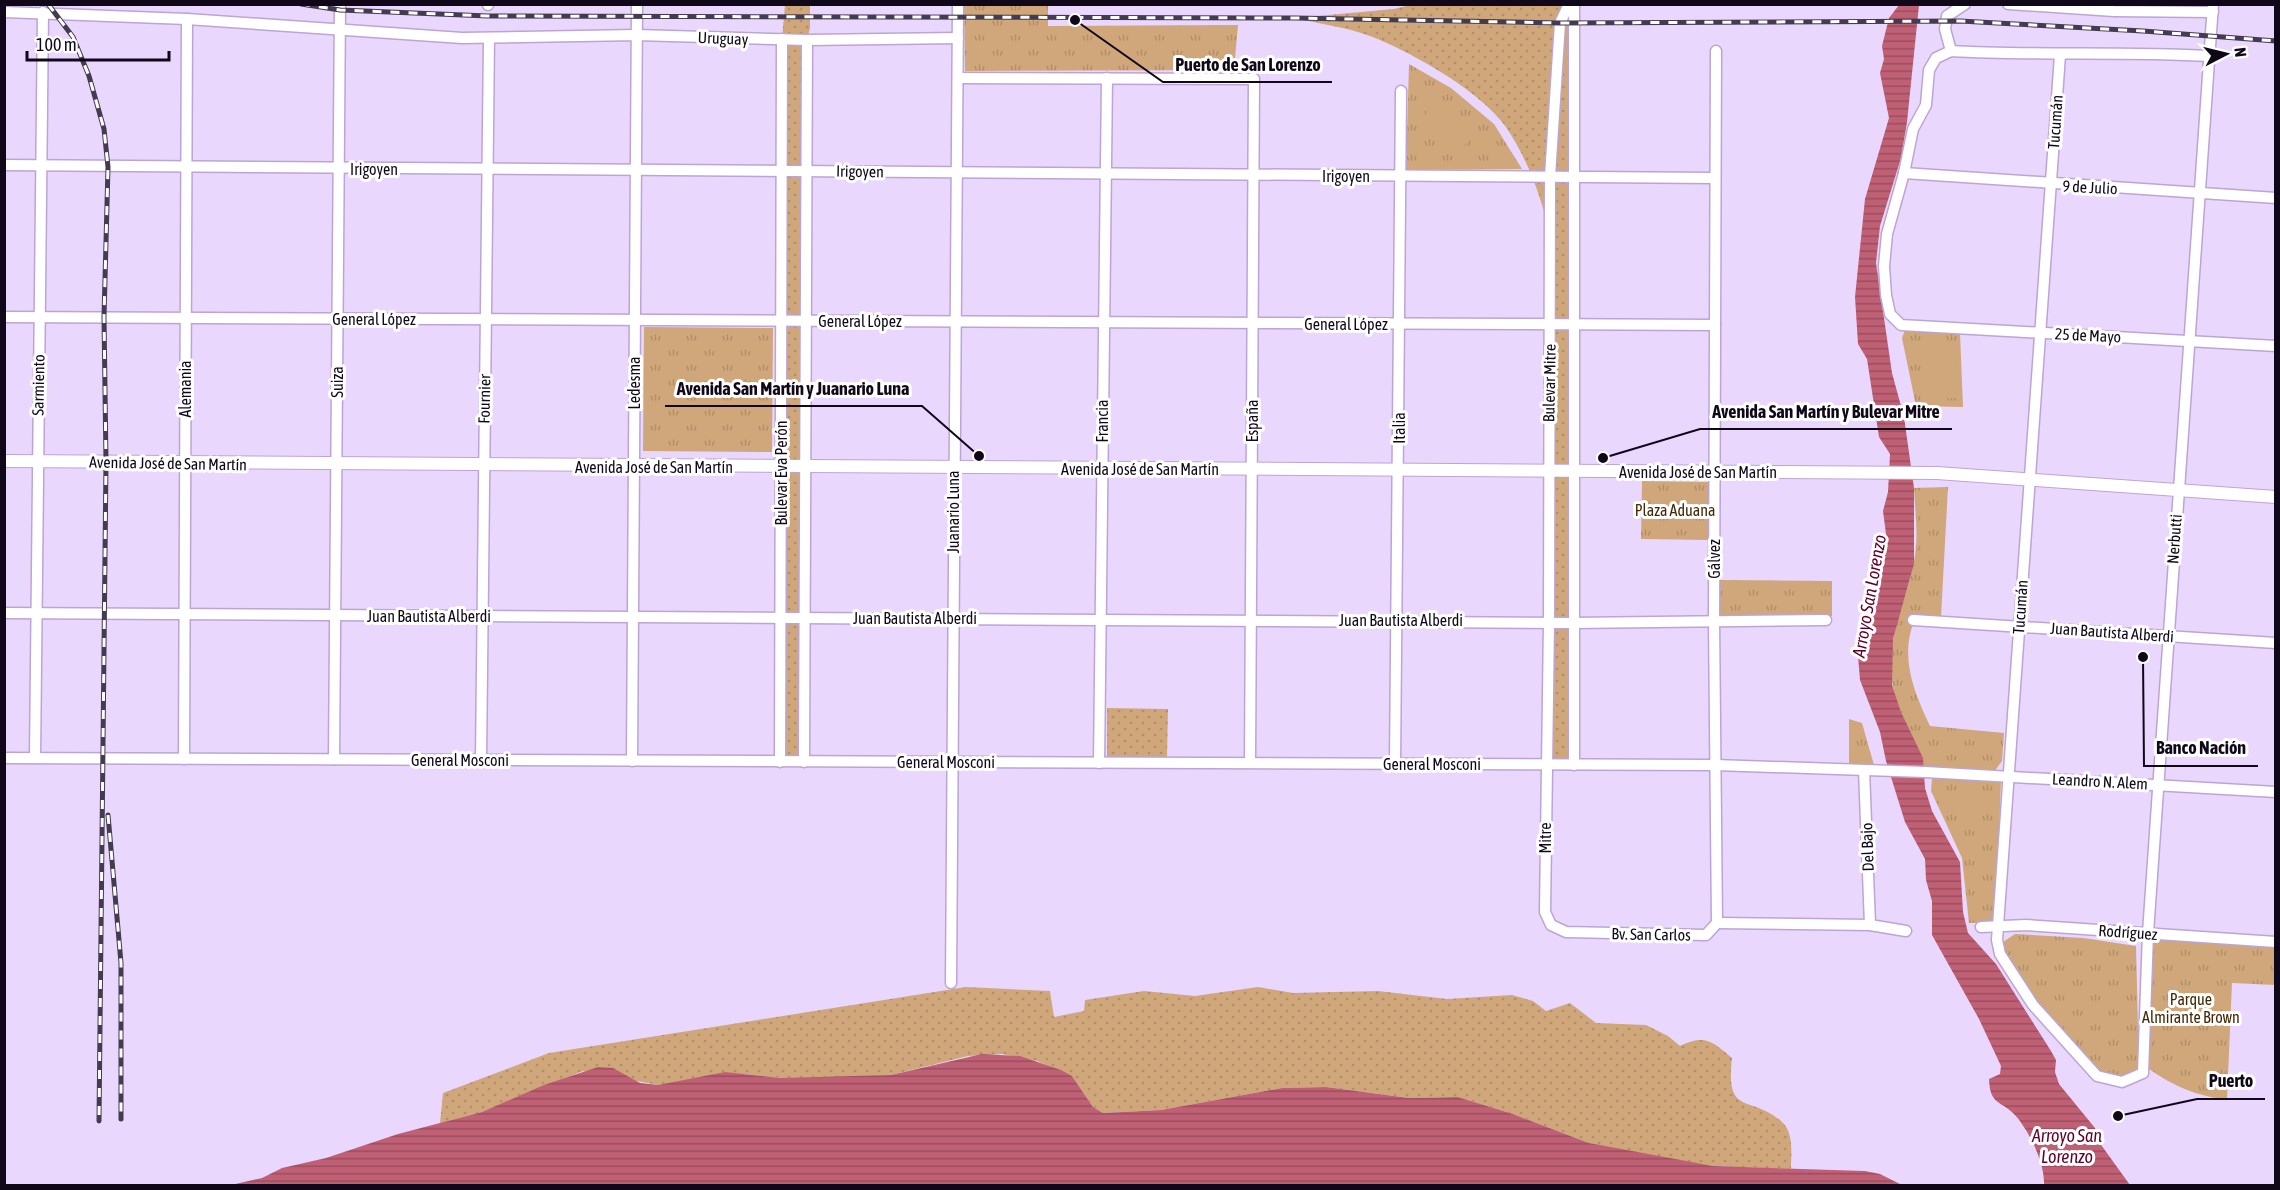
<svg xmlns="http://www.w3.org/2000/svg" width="2280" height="1190" viewBox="0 0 2280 1190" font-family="'Asap Condensed',sans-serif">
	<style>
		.grass { fill: url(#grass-dots) }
		.park { fill: url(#park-tufts) }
		.pitch { fill: #d0a77a }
		.water { fill: url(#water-rules) }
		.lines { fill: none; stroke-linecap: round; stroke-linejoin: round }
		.minor-casing { stroke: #bca5d3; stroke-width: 13 }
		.major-casing { stroke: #bca5d3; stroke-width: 14 }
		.minor { stroke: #fff; stroke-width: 10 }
		.major { stroke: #fff; stroke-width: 12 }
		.rail-casing { stroke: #453b50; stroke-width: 5 }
		.rail { stroke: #fff; stroke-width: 3; stroke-dasharray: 9; stroke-linecap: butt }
		.labels { text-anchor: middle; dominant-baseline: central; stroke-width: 6; stroke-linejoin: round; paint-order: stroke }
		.street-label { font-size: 16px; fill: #100818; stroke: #fff }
		.park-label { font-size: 16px; fill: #432805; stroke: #fff }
		.water-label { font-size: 18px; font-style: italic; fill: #5e0124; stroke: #fff }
		.leader { fill: none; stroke: #100818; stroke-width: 2 }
		.callout-dot { fill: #100818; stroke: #fff; stroke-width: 2 }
		.callout-label { font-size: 18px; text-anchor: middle; font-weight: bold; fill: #100818; stroke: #fff; stroke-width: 6; stroke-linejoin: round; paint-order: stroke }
	</style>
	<defs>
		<pattern id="grass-dots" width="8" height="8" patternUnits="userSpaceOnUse" patternTransform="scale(1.5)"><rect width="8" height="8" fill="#d0a77a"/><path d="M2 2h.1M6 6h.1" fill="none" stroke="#b28e69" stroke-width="1.8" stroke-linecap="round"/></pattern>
		<pattern id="park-tufts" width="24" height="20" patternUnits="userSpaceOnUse" patternTransform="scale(1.5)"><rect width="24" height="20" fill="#d0a77a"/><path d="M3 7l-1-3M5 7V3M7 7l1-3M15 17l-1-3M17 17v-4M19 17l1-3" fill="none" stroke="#b28e69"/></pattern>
		<pattern id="water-rules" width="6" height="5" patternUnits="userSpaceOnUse" patternTransform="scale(1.5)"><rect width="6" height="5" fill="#c06075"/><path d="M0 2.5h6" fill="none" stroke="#9b4d5f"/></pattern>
	</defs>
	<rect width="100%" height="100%" fill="#ead7fe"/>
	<g class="grass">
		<polygon points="810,4 810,28 807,40 804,762 780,762 782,39 785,5"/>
		<path d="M1410,5H1574V765L1546,764L1550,236C1542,198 1528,160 1506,127C1482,92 1410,51 1370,36C1347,27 1319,24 1295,18L1394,9Z"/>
		<polygon points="1107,708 1168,709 1167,757 1107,757"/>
		<path d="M966,987L1050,991L1054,1017L1084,1011L1085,1000L1144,991L1195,996L1258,987L1293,993L1378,991L1447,999L1512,995L1533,1001L1546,1011L1570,1003L1596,1023L1646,1025L1668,1036L1680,1046C1705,1034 1712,1041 1732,1058C1725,1119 1752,1093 1783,1123C1794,1134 1791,1155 1791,1169L1713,1166L1625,1152L1589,1143L1513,1114L1458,1097L1409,1098L1326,1087L1282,1088L1161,1110L1103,1113L1093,1107L1072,1076L1037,1061L1002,1054L968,1056L891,1075L820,1079L781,1078L743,1074L658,1085L583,1071L482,1112L440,1123L443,1093L549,1053Z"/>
	</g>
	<g class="park">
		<polygon points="964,5 1048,5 1048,26 1238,25 1234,70 965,71"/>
		<polygon points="1409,64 1451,88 1494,124 1522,169 1406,170"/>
		<polygon points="644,327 773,328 772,452 643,451"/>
		<polygon points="1905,330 1960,333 1963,407 1916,406 1902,338"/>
		<polygon points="1642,481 1708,482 1708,540 1641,539"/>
		<path d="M1948,487L1941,617L1917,615C1898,653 1913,690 1930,726L2004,733L2002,761L1994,772L1924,768C1915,736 1893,707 1891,673C1888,634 1907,599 1914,561C1919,538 1915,511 1914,488Z"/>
		<polygon points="1719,580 1832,581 1832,616 1720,616"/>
		<polygon points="1849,719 1862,723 1874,765 1849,765"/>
		<polygon points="1932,778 2001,780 1996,922 1969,923 1962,858 1931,791"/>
		<path d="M2015,934L2083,938L2136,946L2139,1070L2122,1080L2097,1076C2069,1042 2011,983 2003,942Z"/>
		<path d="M2153,939L2275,948V985L2232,983L2227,1100C2197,1096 2173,1086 2149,1069Z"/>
	</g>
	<g class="pitch">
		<polygon points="1431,106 1470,137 1459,154 1421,122"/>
		<polygon points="1956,348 1958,398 1927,399 1926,349"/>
		<polygon points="1951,794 1976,796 1986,801 1985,812 1976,817 1961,815 1947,807"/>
	</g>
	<g class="water">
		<path d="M1899,5H1919L1907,122L1901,158L1880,226L1876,263L1892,373L1904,417L1914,488V564L1893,639L1892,685L1901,712L1923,758L1925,788L1932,811L1960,862L1963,912L1968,933L1996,964L2051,1051L2056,1060L2055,1072L2059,1084L2095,1128L2099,1142L2130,1185H2044C2045,1164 2030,1132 2015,1115C2001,1100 1990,1106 1989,1079L2000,1074L2001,1066L1979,1019L1932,935V901L1926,880L1925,859L1905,822L1886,761L1880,732L1860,680L1858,656L1870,610L1880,585L1884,558L1886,534L1883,511L1888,492L1890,454L1879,437L1867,359L1858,344L1855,297L1865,199L1889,118L1880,73L1884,59L1882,46L1889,18Z"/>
		<polygon points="982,1054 1020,1056 1061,1070 1072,1076 1093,1107 1103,1113 1161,1110 1282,1088 1326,1087 1409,1098 1458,1097 1513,1114 1589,1143 1713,1166 1865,1171 1880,1174 1902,1185 231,1185 262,1178 282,1168 326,1158 398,1134 482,1112 544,1085 598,1067 613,1068 640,1083 658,1085 725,1072 781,1078 891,1075"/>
	</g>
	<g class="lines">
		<defs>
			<g id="minor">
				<polyline points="1569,4 1560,23 1550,176 1549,622 1545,912 1551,925 1566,932 1706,935 1717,923"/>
				<polyline points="2008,4 2114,11 2213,12"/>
				<polyline points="488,5 488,4"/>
				<polyline points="4,12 187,19 462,38 637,35 807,40 958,38"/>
				<polyline points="1716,51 1714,621 1717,923"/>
				<polyline points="1951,51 1945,29 1947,16 1965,4"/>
				<polyline points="2060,55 1997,940 2000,954 2033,1005 2097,1076 2122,1082 2143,1073 2148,933 2213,4"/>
				<path d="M2209,56C2123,51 2037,56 1951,51L1936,58L1929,70L1926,105L1913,129L1904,173L1887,234L1884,266L1886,295L1890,314L1901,325L2276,346"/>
				<polyline points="958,78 1254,79 1250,762"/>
				<polyline points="4,165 1715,178"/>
				<polyline points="1904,173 2276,198"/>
				<polyline points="4,317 1715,325"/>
				<polyline points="4,613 1572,623 1826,620"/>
				<polyline points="1913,620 2276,643"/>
				<polyline points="4,758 1715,765 1925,772 2276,792"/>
				<polyline points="35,758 43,12"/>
				<polyline points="184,759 187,19"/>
				<polyline points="334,759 340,4"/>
				<polyline points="481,760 489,38"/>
				<polyline points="632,761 637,4"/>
				<polyline points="780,762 782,39"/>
				<polyline points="804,762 807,40"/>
				<polyline points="1099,763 1107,78"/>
				<polyline points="1395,765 1401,91"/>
				<polyline points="1574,765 1574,4"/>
				<polyline points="1864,770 1870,925"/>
				<polyline points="1717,923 1870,925 1906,931"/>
				<polyline points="1981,927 2026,925 2276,942"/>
				<polyline points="951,983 958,4"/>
			</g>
			<polyline id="major" points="4,461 1937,473 2276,497"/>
		</defs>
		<use href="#minor" class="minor-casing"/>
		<use href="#major" class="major-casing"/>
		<use href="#minor" class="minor"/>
		<use href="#major" class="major"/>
		<defs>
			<g id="rail">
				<polyline points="48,4 73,37 89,76 104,129 108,167 104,317 106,462 99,1121"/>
				<polyline points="301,4 340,10 488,16 1295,18 1560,23 1960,21 2143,31 2276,41"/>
				<polyline points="108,815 121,963 121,1119"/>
			</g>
		</defs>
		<use href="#rail" class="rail-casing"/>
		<use href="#rail" class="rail"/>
	</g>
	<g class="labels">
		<g class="street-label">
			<text transform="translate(723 38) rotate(2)">Uruguay</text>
			<text transform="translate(2055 122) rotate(-86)">Tucumán</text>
			<text x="374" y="169">Irigoyen</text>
			<text transform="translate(860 171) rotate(1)">Irigoyen</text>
			<text x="1346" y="176">Irigoyen</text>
			<text transform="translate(2090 187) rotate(3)">9 de Julio</text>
			<text x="374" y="319">General López</text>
			<text x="860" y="321">General López</text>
			<text x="1346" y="324">General López</text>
			<text transform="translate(2088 335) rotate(3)">25 de Mayo</text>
			<text transform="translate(337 382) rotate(-90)">Suiza</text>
			<text transform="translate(634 383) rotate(-90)">Ledesma</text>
			<text transform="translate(1549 383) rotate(-89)">Bulevar Mitre</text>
			<text transform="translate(38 385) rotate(-89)">Sarmiento</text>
			<text transform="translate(185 389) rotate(-90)">Alemania</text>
			<text transform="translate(484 399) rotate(-89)">Fournier</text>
			<text transform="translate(1102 421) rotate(-90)">Francia</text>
			<text transform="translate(1252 421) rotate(-90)">España</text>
			<text transform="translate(1399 428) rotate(-90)">Italia</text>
			<text transform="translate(168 463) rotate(1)">Avenida José de San Martín</text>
			<text x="654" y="467">Avenida José de San Martín</text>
			<text x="1140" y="469">Avenida José de San Martín</text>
			<text x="1698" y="472">Avenida José de San Martín</text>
			<text transform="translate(781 473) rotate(-90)">Bulevar Eva Perón</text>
			<text transform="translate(953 512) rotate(-90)">Juanario Luna</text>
			<text transform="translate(2174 539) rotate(-86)">Nerbutti</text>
			<text transform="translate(1714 559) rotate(-90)">Gálvez</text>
			<text transform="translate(2020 607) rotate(-86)">Tucumán</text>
			<text x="429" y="616">Juan Bautista Alberdi</text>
			<text x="915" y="618">Juan Bautista Alberdi</text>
			<text x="1401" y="620">Juan Bautista Alberdi</text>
			<text transform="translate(2112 632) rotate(4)">Juan Bautista Alberdi</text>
			<text x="460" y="760">General Mosconi</text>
			<text x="946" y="762">General Mosconi</text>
			<text x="1432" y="764">General Mosconi</text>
			<text transform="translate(2100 781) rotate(3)">Leandro N. Alem</text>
			<text transform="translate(1545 838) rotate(-90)">Mitre</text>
			<text transform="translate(1867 847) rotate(-92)">Del Bajo</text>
			<text transform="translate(2128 932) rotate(4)">Rodríguez</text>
			<text transform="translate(1651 934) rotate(1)">Bv. San Carlos</text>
		</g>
		<g class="park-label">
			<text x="1675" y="510">Plaza Aduana</text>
			<text x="2191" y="999">Parque<tspan x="2191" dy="18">Almirante Brown</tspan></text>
		</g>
		<g class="water-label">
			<text transform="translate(1869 596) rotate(-80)">Arroyo San Lorenzo</text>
			<text x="2067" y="1135">Arroyo San<tspan x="2067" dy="21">Lorenzo</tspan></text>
		</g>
	</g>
	<path class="leader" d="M1075 20L1163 82H1332M979 456L922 406H665M1603 458L1700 429H1952M2143 657L2144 766H2258M2118 1116L2197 1099H2265"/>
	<g class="callout-dot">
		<circle cx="1075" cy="20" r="6"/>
		<circle cx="979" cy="456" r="6"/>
		<circle cx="1603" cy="458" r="6"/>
		<circle cx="2143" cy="657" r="6"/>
		<circle cx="2118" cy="1116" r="6"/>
	</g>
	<g class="callout-label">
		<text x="1248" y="71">Puerto de San Lorenzo</text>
		<text x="793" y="395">Avenida San Martín y Juanario Luna</text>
		<text x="1826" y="418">Avenida San Martín y Bulevar Mitre</text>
		<text x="2201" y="754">Banco Nación</text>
		<text x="2231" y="1087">Puerto</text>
	</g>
	<rect width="2280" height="1190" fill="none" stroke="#100818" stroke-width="12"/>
	<g transform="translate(2226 54) rotate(83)" stroke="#ffffff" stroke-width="4.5" paint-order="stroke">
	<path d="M0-4.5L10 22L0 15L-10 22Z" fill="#100818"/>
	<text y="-9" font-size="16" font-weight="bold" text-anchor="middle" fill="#100818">N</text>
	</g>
	<path d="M27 51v9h142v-9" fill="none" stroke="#100818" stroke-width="3"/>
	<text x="36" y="51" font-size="18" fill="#100818" stroke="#ffffff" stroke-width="4.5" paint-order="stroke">100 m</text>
</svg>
